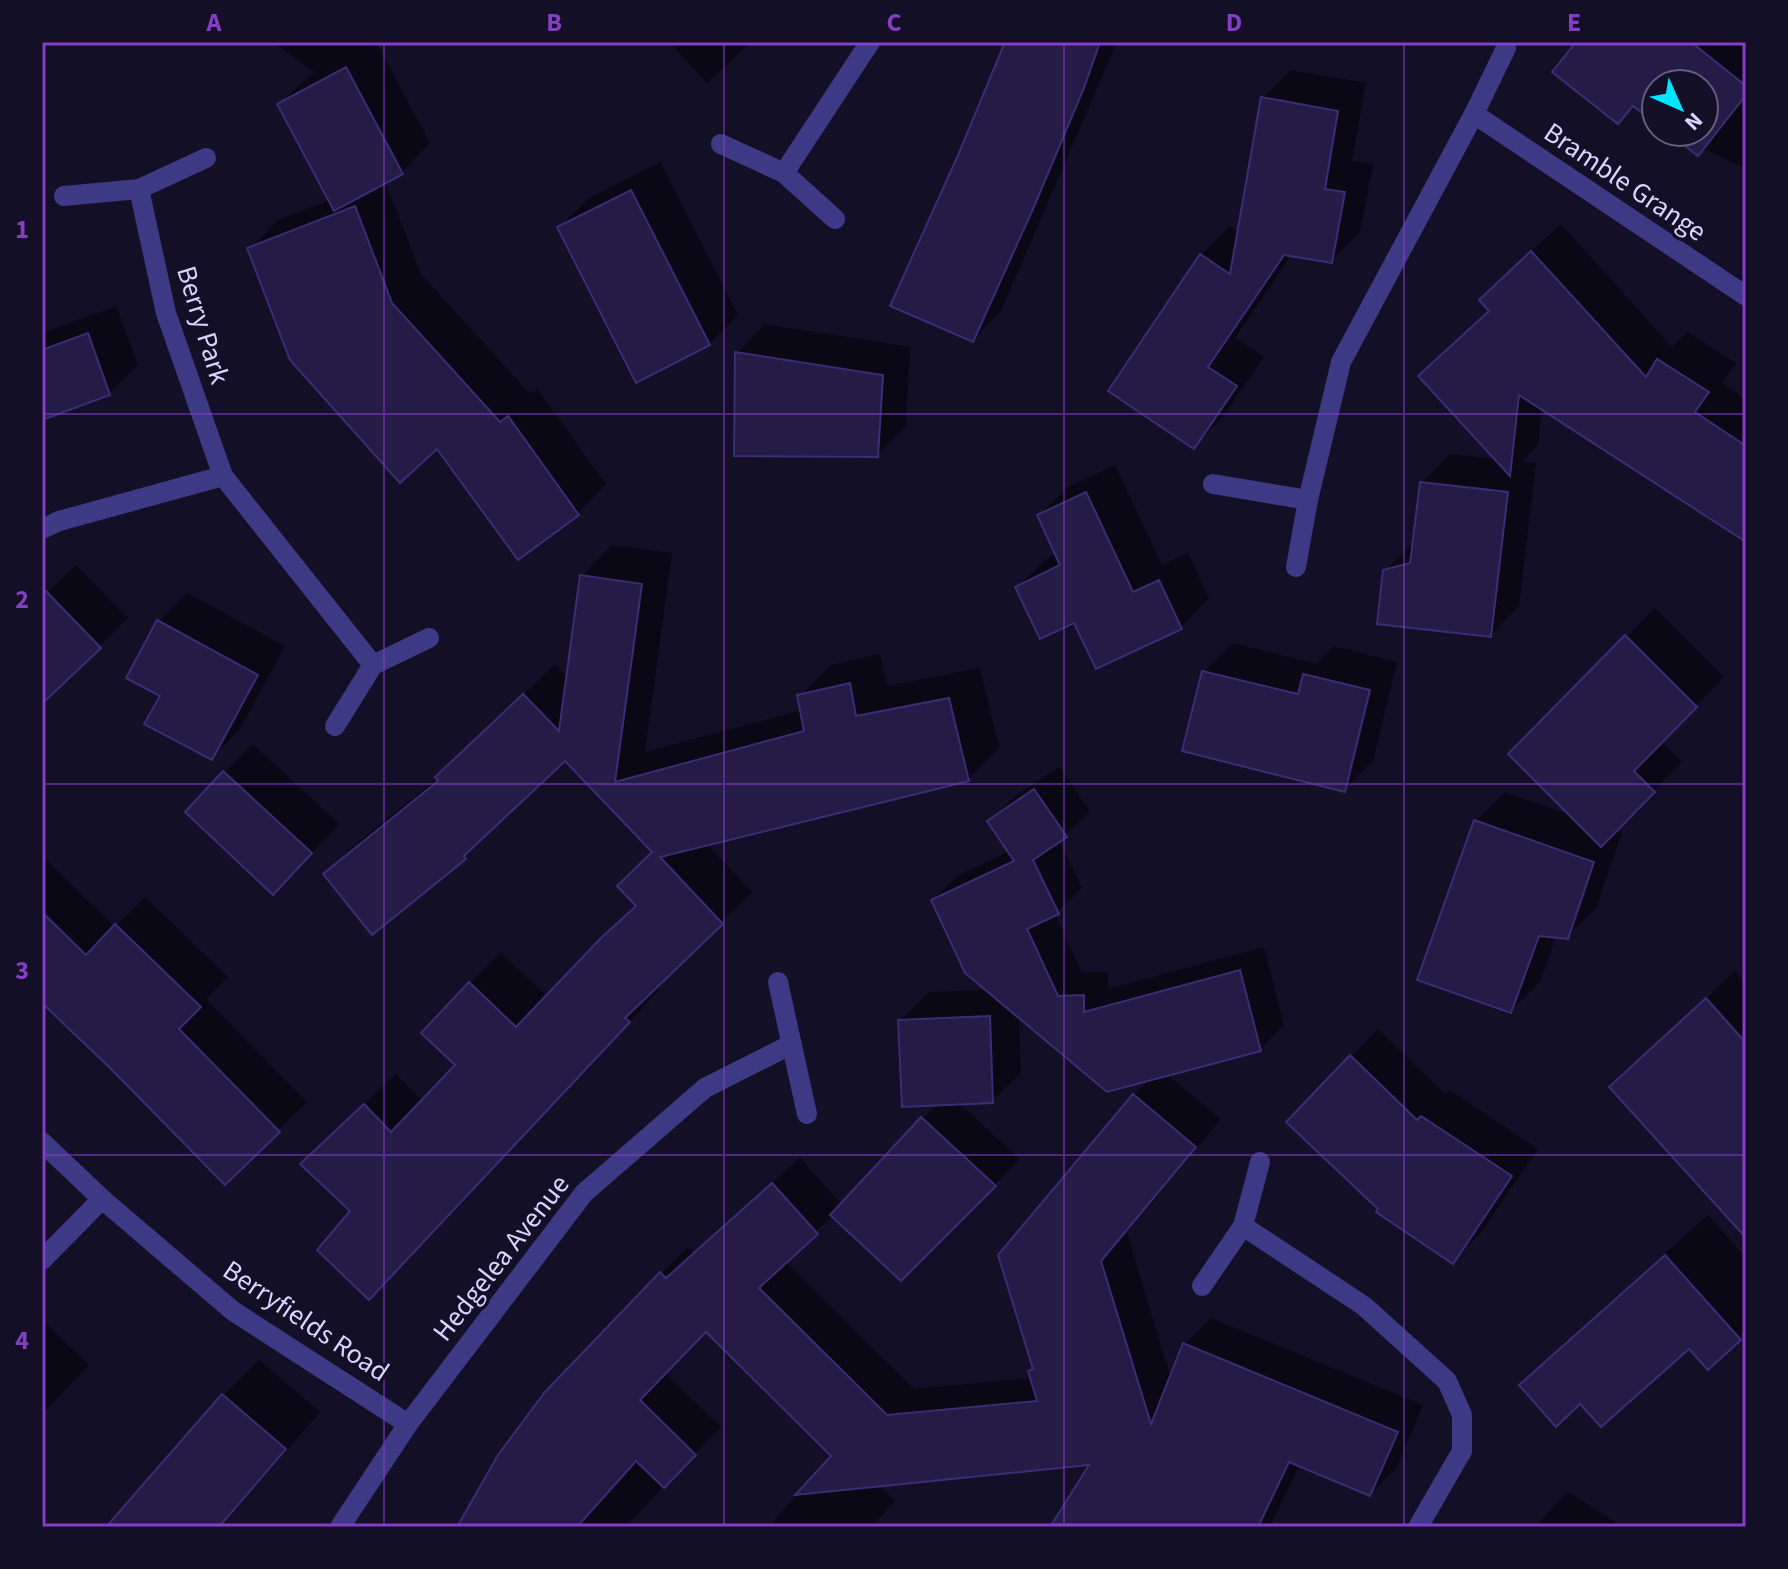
<svg xmlns="http://www.w3.org/2000/svg" width="1788" height="1569" viewBox="0 0 1788 1569" font-family="'Source Sans 3',sans-serif">
	<style>
		.shadow { fill: #0007; fill-rule: evenodd }
		.building { fill: #241b47; stroke: #3b2d73; stroke-width: 2 }
		.lines { fill: none; stroke-linecap: round; stroke-linejoin: round }
		.minor { stroke: #3d3a85; stroke-width: 20 }
		.grid { fill: none; stroke: #843dc5; stroke-width: 2; stroke-opacity: 0.55 }
		.labels { text-anchor: middle; dominant-baseline: central; stroke-width: 7; stroke-linejoin: round; paint-order: stroke }
		.street-label { font-size: 28px; fill: #d9d4ff; stroke: #130f26 }
		.neatline { fill: none; stroke: #843dc5; stroke-width: 3 }
		.grid-label { font-size: 26px; text-anchor: middle; font-weight: bold; fill: #843dc5 }
	</style>
	<rect width="100%" height="100%" fill="#130f26"/>
	<g class="shadow">
		<polygon points="273,42 376,42 430,143 402,172 385,181 421,274 530,394 537,389 606,484 578,513 518,558 437,446 250,249 278,220 330,200 279,104 314,72"/>
		<polygon points="669,42 751,42 707,83"/>
		<polygon points="1005,42 1117,42 1001,311 972,340 893,305 996,68"/>
		<polygon points="1578,42 1746,42 1746,169 1670,132 1704,132 1704,84 1656,84 1656,121 1635,104 1618,121"/>
		<polygon points="1291,70 1366,83 1352,161 1373,164 1360,232 1331,261 1292,254 1235,338 1264,357 1222,418 1193,446 1201,255 1230,226 1239,233 1263,98"/>
		<polygon points="660,162 738,315 709,344 559,228 588,199"/>
		<polygon points="1561,224 1672,347 1687,332 1736,363 1722,383 1746,399 1746,536 1542,407 1538,445 1521,462 1536,463 1519,606 1491,635 1385,571 1414,542 1422,483 1450,454 1497,459 1421,376 1490,310 1510,271"/>
		<polygon points="116,306 138,365 109,393 42,417 42,333"/>
		<polygon points="765,324 910,347 906,426 877,455 737,353"/>
		<polygon points="1115,465 1162,565 1188,553 1209,598 1181,627 1075,620 1018,587 1046,559 1057,553 1039,515 1068,487"/>
		<polygon points="612,545 672,553 645,752 802,710 800,696 831,665 880,654 887,686 980,668 999,748 968,779 707,844 752,892 655,986 659,990 400,1266 353,1211 334,1133 396,1074 423,1102 458,1065 470,983 501,953 548,997 637,905 654,851 565,758 465,857 326,874 357,843 438,778 555,664 568,678 582,576"/>
		<polygon points="76,565 128,618 42,701 42,598"/>
		<polygon points="187,593 285,646 240,729 212,757 162,695 158,622"/>
		<polygon points="1655,608 1724,677 1661,741 1682,762 1614,831 1622,833 1596,908 1567,937 1556,936 1540,982 1511,1011 1419,979 1476,821 1505,792 1573,816 1510,754"/>
		<polygon points="1233,643 1316,664 1334,646 1397,662 1373,761 1344,790 1204,672"/>
		<polygon points="253,744 339,824 302,864 224,773"/>
		<path d="M1060,766L1090,812L1059,840L1082,888L1055,914L1082,973L1108,972V989L1264,947L1284,1025L1260,1049L1167,1074L1221,1119L1127,1233L1171,1378L1185,1344L1211,1318L1423,1405L1397,1467L1370,1494L1300,1464L1270,1527H1081L1093,1463L877,1484L895,1501L871,1527H768L833,1456L707,1329L665,1373L721,1427L625,1527H459L661,1274L688,1247L694,1253L800,1158L842,1205L937,1104L900,1021L929,992L987,990L933,900L957,876L1010,851L990,821L1014,797ZM1019,1016L1151,1078L1134,1095L1034,1367L1030,1371L1032,1378L914,1389L785,1261L833,1215L901,1278L1020,1159L959,1103L992,1101L1021,1073Z"/>
		<polygon points="42,856 115,927 145,897 228,977 206,999 307,1102 225,1182 42,1000"/>
		<polygon points="1735,971 1746,983 1746,1195 1612,1087"/>
		<polygon points="1378,1029 1445,1094 1450,1090 1538,1149 1480,1234 1453,1261 1380,1209 1288,1122"/>
		<polygon points="1708,1215 1746,1258 1746,1332 1708,1367 1689,1346 1580,1401 1522,1385 1563,1344"/>
		<polygon points="42,1320 89,1365 42,1414"/>
		<polygon points="259,1360 320,1412 221,1527 109,1527 224,1395"/>
		<polygon points="1568,1492 1623,1527 1535,1527"/>
	</g>
	<g class="building">
		<polygon points="1005,42 1100,42 1084,88 1033,209 973,342 890,306 959,153"/>
		<polygon points="1576,42 1691,42 1746,86 1746,95 1698,156 1667,132 1704,132 1704,84 1656,84 1656,124 1633,106 1618,124 1552,72"/>
		<polygon points="346,67 403,174 334,211 277,104"/>
		<polygon points="1261,97 1338,111 1325,189 1345,192 1332,263 1284,255 1208,367 1237,386 1194,449 1108,391 1200,254 1230,274"/>
		<polygon points="631,190 710,345 636,383 557,227"/>
		<polygon points="355,206 392,303 500,422 508,416 579,515 518,560 437,449 400,483 290,360 247,248"/>
		<polygon points="1531,251 1646,377 1657,359 1709,392 1695,412 1746,446 1746,542 1519,395 1510,476 1418,376 1489,311 1479,300"/>
		<polygon points="88,333 110,395 42,420 42,350"/>
		<polygon points="735,352 883,375 878,457 734,456"/>
		<polygon points="1420,482 1508,492 1491,637 1377,624 1383,570 1410,563"/>
		<polygon points="1086,492 1133,592 1159,580 1182,629 1096,669 1074,623 1040,639 1015,587 1060,565 1037,515"/>
		<polygon points="580,575 642,584 615,782 804,731 797,695 850,683 856,716 949,698 969,781 660,857 723,924 625,1018 630,1022 369,1300 317,1250 350,1211 300,1164 364,1104 391,1132 455,1065 421,1033 469,982 516,1027 600,939 636,906 617,886 652,852 565,761 464,856 466,859 372,935 323,874 438,781 435,777 523,694 559,731"/>
		<polygon points="42,587 101,648 42,704"/>
		<polygon points="157,620 258,675 212,760 144,724 160,696 126,678"/>
		<polygon points="1625,635 1697,707 1634,771 1655,792 1601,847 1508,754"/>
		<polygon points="1202,671 1298,694 1303,674 1370,690 1345,792 1182,751"/>
		<polygon points="223,771 312,853 273,895 185,812"/>
		<polygon points="1034,789 1067,837 1033,860 1059,914 1027,929 1058,996 1084,995 1084,1012 1240,970 1261,1051 1107,1092 965,973 931,900 1014,861 987,821"/>
		<polygon points="1474,820 1594,862 1568,939 1539,936 1511,1013 1417,980"/>
		<polygon points="42,912 86,955 115,924 201,1007 179,1029 280,1132 225,1185 109,1067 42,1003"/>
		<polygon points="1706,998 1746,1043 1746,1238 1609,1087"/>
		<polygon points="990,1016 993,1103 902,1107 898,1020"/>
		<polygon points="1350,1055 1417,1120 1421,1116 1512,1176 1453,1264 1376,1212 1378,1209 1286,1122"/>
		<polygon points="1133,1094 1196,1147 1101,1261 1151,1424 1183,1343 1398,1432 1370,1496 1289,1462 1258,1527 1050,1527 1089,1465 795,1495 831,1456 706,1332 640,1400 696,1455 664,1488 636,1461 577,1527 457,1527 498,1455 545,1392 660,1272 666,1278 772,1183 818,1234 759,1288 887,1415 1037,1401 1028,1371 1033,1369 998,1255"/>
		<polygon points="921,1117 996,1186 901,1281 830,1215"/>
		<polygon points="1665,1255 1741,1340 1708,1370 1689,1349 1601,1427 1580,1404 1556,1427 1519,1385"/>
		<polygon points="222,1394 286,1449 219,1527 106,1527"/>
	</g>
	<g class="lines">
		<g class="minor">
			<polyline points="1474,114 1746,296"/>
			<polyline points="721,144 784,173 835,219"/>
			<polyline points="784,173 870,42"/>
			<polyline points="139,189 166,313 223,476 373,665"/>
			<polyline points="64,196 139,189 206,158"/>
			<polyline points="1213,484 1308,500"/>
			<polyline points="42,529 59,521 223,476"/>
			<polyline points="1296,567 1308,500 1341,362 1474,114 1506,48"/>
			<polyline points="335,726 373,665 429,638"/>
			<polyline points="778,982 807,1114"/>
			<polyline points="42,1142 102,1199 233,1311 408,1424"/>
			<polyline points="1243,1226 1364,1306 1447,1381 1462,1415 1462,1451 1418,1527"/>
			<polyline points="42,1260 102,1199"/>
			<polyline points="1202,1286 1243,1226 1260,1162"/>
			<polyline points="340,1527 408,1424 584,1193 705,1088 792,1044"/>
		</g>
	</g>
	<path class="grid" d="M384,42V1527M724,42V1527M1064,42V1527M1404,42V1527M42,414H1746M42,784H1746M42,1155H1746"/>
	<g class="labels">
		<g class="street-label">
			<text transform="translate(1625 182) rotate(34)">Bramble Grange</text>
			<text transform="translate(203 325) rotate(73)">Berry Park</text>
			<text transform="translate(501 1258) rotate(-52)">Hedgelea Avenue</text>
			<text transform="translate(306 1321) rotate(34)">Berryfields Road</text>
		</g>
	</g>
	<rect width="1788" height="1569" fill="none" stroke="#130f26" stroke-width="88"/>
	<g transform="translate(1680 108) rotate(135)"><circle r="38" fill="#130f26" stroke="#625e7d" stroke-width="2"/>
	<path d="M0-6L14 30L0 20L-14 30Z" fill="#00e5ff"/>
	<text y="-12" font-size="22" font-weight="bold" text-anchor="middle" fill="#d9d4ff">N</text>
	</g>
	<rect x="44" y="44" width="1700" height="1481" class="neatline"/>
	<g class="grid-label">
		<text x="214" y="31">A</text>
		<text x="554" y="31">B</text>
		<text x="894" y="31">C</text>
		<text x="1234" y="31">D</text>
		<text x="1574" y="31">E</text>
		<text x="22" y="238">1</text>
		<text x="22" y="608">2</text>
		<text x="22" y="979">3</text>
		<text x="22" y="1349">4</text>
	</g>
</svg>
